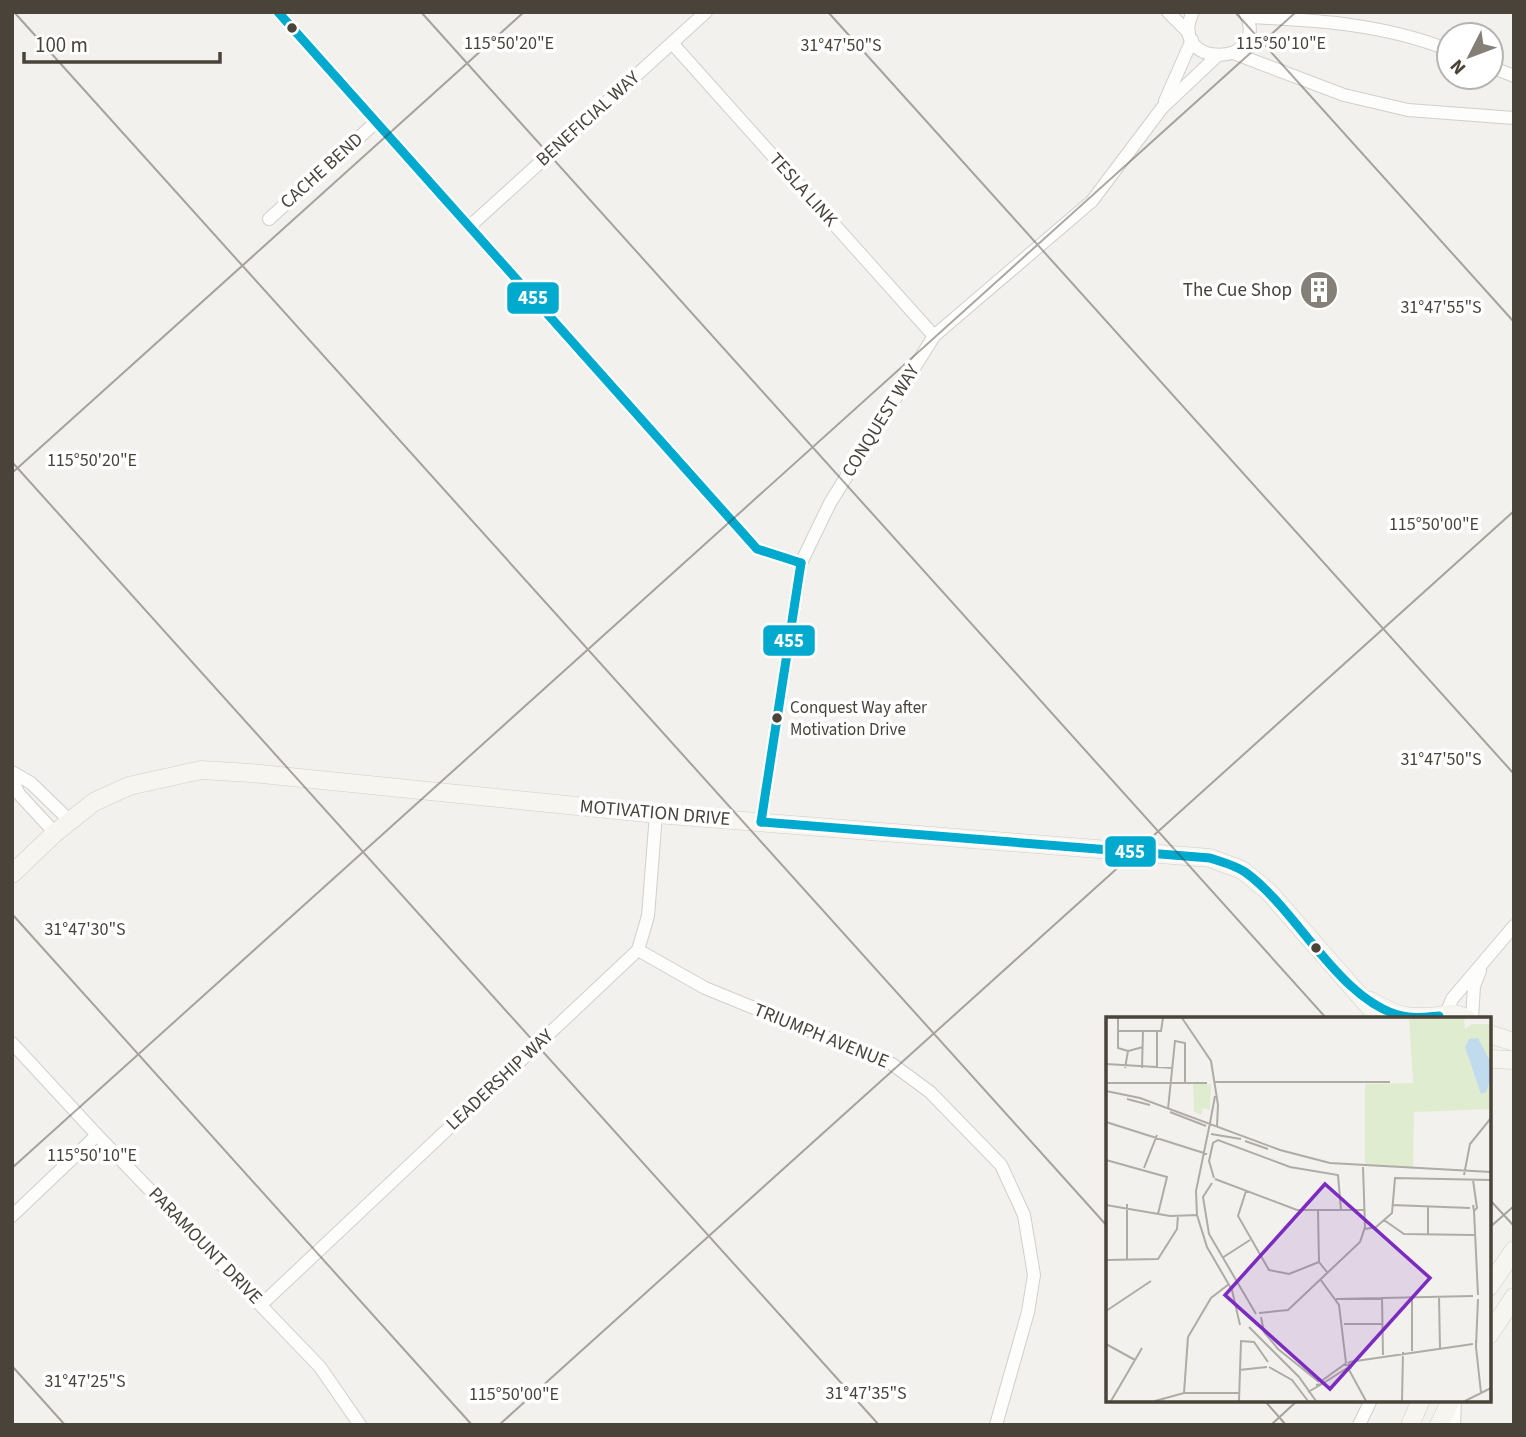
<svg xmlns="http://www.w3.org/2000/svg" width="1526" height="1437" viewBox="0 0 1526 1437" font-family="'Source Sans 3',sans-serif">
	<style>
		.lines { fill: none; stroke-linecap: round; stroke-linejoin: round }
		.street-casing { stroke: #d1cfcb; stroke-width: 14 }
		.secondary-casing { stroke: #d2cec5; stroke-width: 19 }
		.street { stroke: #fdfdfc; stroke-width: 12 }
		.secondary { stroke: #f7f5f0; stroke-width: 18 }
		.bus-1-casing { stroke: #fff; stroke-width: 14 }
		.bus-1 { stroke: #00a9ce; stroke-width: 9 }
		.ticks { fill: none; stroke: #494339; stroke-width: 2; stroke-opacity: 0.45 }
		.bus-dot { fill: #494339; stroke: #fff; stroke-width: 2.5 }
		.labels { text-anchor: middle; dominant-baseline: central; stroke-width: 7; stroke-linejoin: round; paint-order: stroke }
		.bus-label { font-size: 17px; fill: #494339; stroke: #fff; text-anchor: start }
		.street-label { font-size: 19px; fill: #494339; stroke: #fff }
		.poi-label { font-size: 19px; fill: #494339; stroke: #fff; text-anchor: end }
		.inset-road { fill: none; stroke: #afaba5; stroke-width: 2 }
		.view { fill: #7b2cbf; fill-opacity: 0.15; stroke: #7b2cbf; stroke-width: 3.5 }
		.inset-edge { fill: none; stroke: #494339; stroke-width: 3.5 }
		.ticks-label { font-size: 18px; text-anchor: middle; fill: #494339; stroke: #fff; stroke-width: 7; stroke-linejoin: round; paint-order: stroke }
		.line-badge { stroke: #fff; stroke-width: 2.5 }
		.badge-label { font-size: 19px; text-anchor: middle; font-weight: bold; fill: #fff }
	</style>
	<rect width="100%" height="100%" fill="#f3f1ed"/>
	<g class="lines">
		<defs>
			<g id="street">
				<polyline points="278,12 757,549 801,563"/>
				<polyline points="1168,12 1189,33"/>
				<path d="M1193,12C1165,69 1273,69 1245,12"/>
				<path d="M1247,17C1316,20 1384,24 1449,50"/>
				<polyline points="672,43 934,336"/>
				<polyline points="1233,53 1344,95 1408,110 1514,118"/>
				<polyline points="1491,67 1514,76"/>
				<polyline points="1165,101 1192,40"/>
				<polyline points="269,219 376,122"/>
				<polyline points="470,226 706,12"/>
				<polyline points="12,772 31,783 70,821"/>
				<polyline points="12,780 19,794 55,833"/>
				<polyline points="761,822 801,563 830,503 934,336 1092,201 1162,108 1216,57"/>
				<polyline points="638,950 705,988 892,1064 930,1092 1001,1165 1024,1215 1034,1275 1028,1312 996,1425"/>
				<polyline points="1446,1014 1452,999 1514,926"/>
				<polyline points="1472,1019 1474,986 1480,971"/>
				<polyline points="12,1043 97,1135 320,1367 360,1425"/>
				<polyline points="12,1216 97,1135"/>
				<polyline points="262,1304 638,950 648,916 656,814"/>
				<polyline points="1359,1425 1371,1400"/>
				<polyline points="1454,1425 1455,1400"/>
			</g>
			<g id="secondary">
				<polyline points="12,874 55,833 94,802 129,786 201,770 251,773 656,814 1210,858 1242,870 1269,892 1380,1019"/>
				<path d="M1371,1001C1397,1017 1409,1019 1439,1016"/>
				<path d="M1435,1019C1446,1012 1456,1012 1467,1019"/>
				<polyline points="1489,1034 1514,1042"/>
				<polyline points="1489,1059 1514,1060"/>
				<polyline points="1489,1287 1514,1250"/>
				<polyline points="1489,1335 1514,1297"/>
				<polyline points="1410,1425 1421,1400"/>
				<polyline points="1439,1425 1451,1400"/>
			</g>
		</defs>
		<use href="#street" class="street-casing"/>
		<use href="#secondary" class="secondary-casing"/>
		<use href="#street" class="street"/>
		<use href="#secondary" class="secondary"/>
		<defs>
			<g id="bus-1">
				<polyline points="278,12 757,549 801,563"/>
				<path d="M761,822L1210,858C1222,862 1235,865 1245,872C1297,909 1339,1001 1402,1016C1414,1019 1427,1017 1439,1016"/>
				<polyline points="761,822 801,563"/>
			</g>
		</defs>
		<use href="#bus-1" class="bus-1-casing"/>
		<use href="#bus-1" class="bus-1"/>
	</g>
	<path class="ticks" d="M14,12L1108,1227M421,12L1327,1019M828,12L1514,774M1235,12L1514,322M12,462L879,1425M12,473L524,12M12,914L472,1425M12,1168L1296,12M1489,1199L1514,1226M1489,1228L1514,1206M12,1366L65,1425M1264,1400L1286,1425M499,1425L1514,511M1271,1425L1298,1400"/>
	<defs>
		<symbol id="building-disc" viewBox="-11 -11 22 22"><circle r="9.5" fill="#848078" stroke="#fff"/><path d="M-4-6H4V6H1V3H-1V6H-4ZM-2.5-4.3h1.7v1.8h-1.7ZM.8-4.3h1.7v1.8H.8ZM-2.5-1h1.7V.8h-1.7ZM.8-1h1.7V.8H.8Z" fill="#fff"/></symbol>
	</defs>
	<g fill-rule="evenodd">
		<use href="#building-disc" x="1297" y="268" width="44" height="44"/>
	</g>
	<g class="bus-dot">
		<circle cx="292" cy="28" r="6"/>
		<circle cx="777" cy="718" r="6"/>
		<circle cx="1316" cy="948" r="6"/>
	</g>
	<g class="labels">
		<g class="bus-label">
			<text x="790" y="708">Conquest Way after<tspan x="790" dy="22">Motivation Drive</tspan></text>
		</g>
		<g class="street-label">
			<text transform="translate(588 119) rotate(-42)">BENEFICIAL WAY</text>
			<text transform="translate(322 171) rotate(-42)">CACHE BEND</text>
			<text transform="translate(803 190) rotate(48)">TESLA LINK</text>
			<text transform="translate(881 421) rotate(-58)">CONQUEST WAY</text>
			<text transform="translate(655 813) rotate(5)">MOTIVATION DRIVE</text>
			<text transform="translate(821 1036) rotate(22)">TRIUMPH AVENUE</text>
			<text transform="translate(500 1080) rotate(-43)">LEADERSHIP WAY</text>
			<text transform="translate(205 1246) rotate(46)">PARAMOUNT DRIVE</text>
		</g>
		<g class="poi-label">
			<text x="1292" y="290">The Cue Shop</text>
		</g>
	</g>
	<g transform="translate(1106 1017)">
		<rect width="385" height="385" fill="#f3f1ed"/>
		<path d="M303,1H358L359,12L366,7H385V92L308,95L307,150L259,147V67L307,66Z" fill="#e0eccf"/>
		<path d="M87,67H105L104,93L97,91L95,98L88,95Z" fill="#e0eccf"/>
		<path d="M372,21L384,44V64L380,75L375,77L359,30L363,22Z" fill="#c1dbee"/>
		<path class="inset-road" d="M12,1V31L22,34M76,1L105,44L112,88M12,14H55L57,1M51,14V51M0,47L67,51M19,51L22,34L37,30M36,51L37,14M108,65H284M0,66H101M0,74L34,81L174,133L224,146L385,155M21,82L44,88M62,92L69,24L79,26V66M64,95L100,109M0,105L101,137M104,106L109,79M104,106L90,174L91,198L101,230L126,273L134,308M111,109L112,88M105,117L135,122M139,124L162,132M0,143L61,160L52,197M38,151L51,118M358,158L364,127L385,101M108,161L103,144L107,126L112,123L184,150L232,158L235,193M109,162L191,193H259M367,163L371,191L368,194L367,188M106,166L97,180L103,217L150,297M140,174L132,199L163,253L183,257L213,245M0,188L64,199L92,198M286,188L364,191M212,194L213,245L221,255M368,194L372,278M278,203L298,217L368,218M259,212L270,210L286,196L289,161L385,163M322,218V189M116,241L144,223M0,243L52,242L71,212L72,198M21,243V187M214,262L233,288L240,346M276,280L277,338M333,280L334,331M230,282L367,279M0,294L45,264M153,296L182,293L254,225L259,210L257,150M155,300L158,315L172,332L213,365M238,307H277M143,310L193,360L210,384M370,323V330L372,282M0,327L29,343M370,330L375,376M306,334V280M243,345L367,327M163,350L186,363L202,384M242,351L260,384M133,353L161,350M214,365L239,347L244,350L242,345M216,367L241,351M202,375L216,367L210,368M78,376L82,320L105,281L123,267M5,384L36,331M49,384L78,376H133M133,384L135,324L148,325L162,345M296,384L297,335M359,384L385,371"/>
		<path class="view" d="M219,167L324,261L224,372L119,278Z"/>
		<rect width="385" height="385" class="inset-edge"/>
	</g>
	<g class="ticks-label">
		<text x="509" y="49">115°50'20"E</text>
		<text x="1281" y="49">115°50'10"E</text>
		<text x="841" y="51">31°47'50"S</text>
		<text x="1441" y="313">31°47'55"S</text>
		<text x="92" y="466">115°50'20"E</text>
		<text x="1434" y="530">115°50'00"E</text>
		<text x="1441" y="765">31°47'50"S</text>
		<text x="85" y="935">31°47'30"S</text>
		<text x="92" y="1161">115°50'10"E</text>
		<text x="85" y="1387">31°47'25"S</text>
		<text x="866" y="1399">31°47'35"S</text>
		<text x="514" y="1400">115°50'00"E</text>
	</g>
	<g class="line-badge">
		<rect x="506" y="281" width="54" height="34" rx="7" fill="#00a9ce"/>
		<rect x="762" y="624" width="54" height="33" rx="7" fill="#00a9ce"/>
		<rect x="1104" y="835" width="53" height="33" rx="7" fill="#00a9ce"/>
	</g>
	<g class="badge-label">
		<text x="533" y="304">455</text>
		<text x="789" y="647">455</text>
		<text x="1130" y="858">455</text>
	</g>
	<rect width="1526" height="1437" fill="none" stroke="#494339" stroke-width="28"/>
	<g transform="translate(1470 56) rotate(228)"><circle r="33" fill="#ffffff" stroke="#b6b4b0" stroke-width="2"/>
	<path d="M0-5L12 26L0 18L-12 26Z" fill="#848078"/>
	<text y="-10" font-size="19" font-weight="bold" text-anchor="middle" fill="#494339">N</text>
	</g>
	<path d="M24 52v10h196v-10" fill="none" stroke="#494339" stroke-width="3.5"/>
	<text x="35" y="52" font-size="21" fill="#494339" stroke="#ffffff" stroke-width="5" paint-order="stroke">100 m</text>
</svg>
